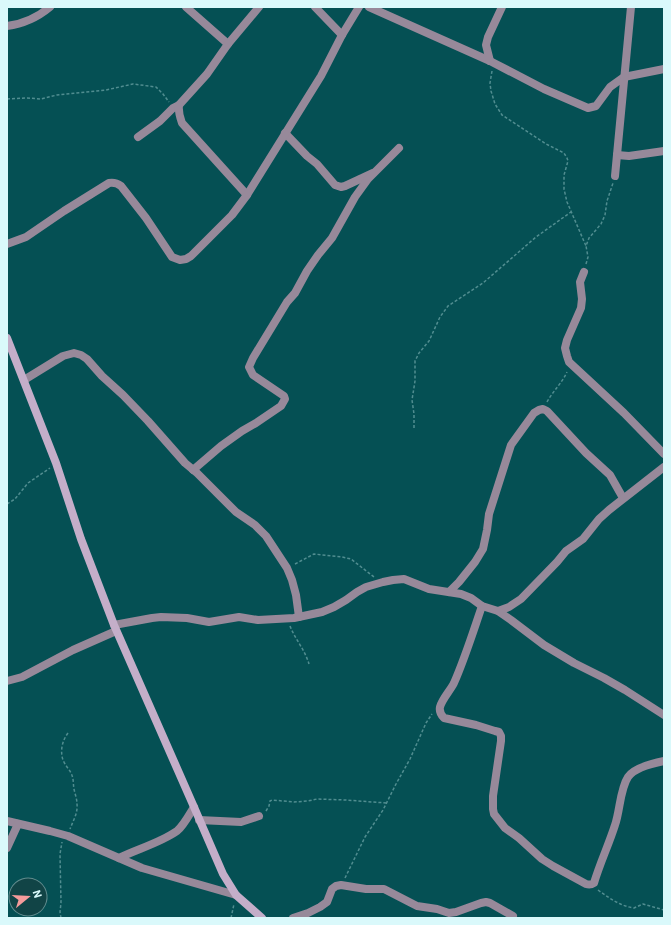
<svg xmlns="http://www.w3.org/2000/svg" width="671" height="925" viewBox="0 0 671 925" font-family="Barlow,sans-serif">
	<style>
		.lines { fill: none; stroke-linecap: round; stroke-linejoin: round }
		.path { stroke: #518d90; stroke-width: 1.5; stroke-dasharray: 3 2; stroke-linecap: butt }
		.minor { stroke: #97899a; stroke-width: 8 }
		.secondary { stroke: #c4aec9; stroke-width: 8 }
	</style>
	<rect width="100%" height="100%" fill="#055054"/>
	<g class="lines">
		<g class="path">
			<polyline points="492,71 490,83 491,91 495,104 502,115 546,144 564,153 567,158 568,161 564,175 564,189 567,202 586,246"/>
			<polyline points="7,99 27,98 41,99 57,95 106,90 133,84 156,87 163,94 169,102"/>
			<polyline points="586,264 588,257 586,246 589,238 601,224 605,215 607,201 613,183"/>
			<path d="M547,402C553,391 562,383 567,372"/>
			<polyline points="414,428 414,414 412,400 415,381 415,361 419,353 429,341 440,317 448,306 483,283 536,237 571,212"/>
			<polyline points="7,504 15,499 28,483 50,468"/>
			<polyline points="295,564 314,554 342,557 351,559 374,577"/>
			<path d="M290,626C295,639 305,650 309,664"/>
			<path d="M68,733C62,741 60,751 63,760C65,765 69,769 71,773C74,779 73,784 74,789C75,794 77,799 77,804C78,813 73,821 70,829"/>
			<polyline points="266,811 269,806 270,801 272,800 294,802 308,801 317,799 345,800 387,803"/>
			<polyline points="345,878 365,837 383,810 396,784 410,759 426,723 432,714"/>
			<path d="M598,890C609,898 620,906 634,908L643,904L664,910"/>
			<polyline points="61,918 60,912 61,903 60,854 62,842"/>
			<polyline points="231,918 234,904"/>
		</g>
		<g class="minor">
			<polyline points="186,7 228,44"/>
			<polyline points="315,7 342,35"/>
			<polyline points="369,7 490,61 544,89 588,108 596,106 610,87 624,77 664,69"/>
			<path d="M7,26C23,24 38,17 50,7"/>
			<polyline points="490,61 486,45 488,37 502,7"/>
			<polyline points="285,133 307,156 317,164 335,185 341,187 345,186 373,173"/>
			<polyline points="138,137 160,121 173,108 179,105"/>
			<polyline points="617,155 629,156 664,151"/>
			<polyline points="615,176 631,7"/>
			<path d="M247,195L182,123C180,117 178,112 179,105L207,74L228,44L259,7"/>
			<path d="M7,244L26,237L64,211L109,183C114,182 117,183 121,186L146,218L172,257L180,260L186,259L191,256L232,215L247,195L321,76L342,35L359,7"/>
			<polyline points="584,272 580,282 582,299 581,308 567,340 565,348 567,356 569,362 624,413 664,454"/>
			<polyline points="24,380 63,356 74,353 81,355 87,359 102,376 123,395 148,421 185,463 197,473 236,512 255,525 266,536 287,568 292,580 296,595 299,617"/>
			<polyline points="193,470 221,446 242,431 256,423 281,406 285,399 284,396 253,375 249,367 253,358 287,302 295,293 307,271 318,255 332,238 355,197 368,179 399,148"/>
			<polyline points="449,592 459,582 475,562 483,549 487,530 489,514 511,445 534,413 539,410 543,409 547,411 586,453 610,475 623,498"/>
			<path d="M482,606C473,632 465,658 454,683C450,691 442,699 440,707C439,712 441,715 444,718L476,725L495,731L499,732L501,736V741L493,796V809L494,814L505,828L519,838L542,859L553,866L586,884C589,885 591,885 594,883C600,863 609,844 615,825C620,811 620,789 628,777C634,768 654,763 664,761"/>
			<polyline points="498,611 509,607 521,599 557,562 566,551 583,539 599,519 609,510 664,467"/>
			<polyline points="114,625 152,618 161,617 187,618 209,622 239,617 258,620 294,618 322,612 334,607 346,600 357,592 366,587 383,582 393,580 404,579 429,589 461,594 471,598 482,606 498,611 511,620 544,645 574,663 604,678 625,690 664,715"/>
			<polyline points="7,681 22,677 73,650 116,631"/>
			<polyline points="199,820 241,822 259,816"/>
			<polyline points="7,821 50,831 68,836 142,868 236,895"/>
			<polyline points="7,848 18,824"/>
			<path d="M119,858C137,849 160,843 177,831C184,825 189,815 194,807"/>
			<polyline points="293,918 308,913 320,907 327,902 332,889 336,886 341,885 366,889 384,889 417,906 437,909 449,913 456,912 481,903 486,902 490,903 513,916"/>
		</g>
		<polyline class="secondary" points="7,338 56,463 81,539 114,625 194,807 223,874 236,895 262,918"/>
	</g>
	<rect width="671" height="925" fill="none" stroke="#daf9fb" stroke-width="16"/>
	<g transform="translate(28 897) rotate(72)"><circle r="19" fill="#114446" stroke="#618c8e"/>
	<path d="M0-3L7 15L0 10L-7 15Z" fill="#f59b9b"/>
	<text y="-6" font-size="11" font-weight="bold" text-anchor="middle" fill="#daf9fb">N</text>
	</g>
</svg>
